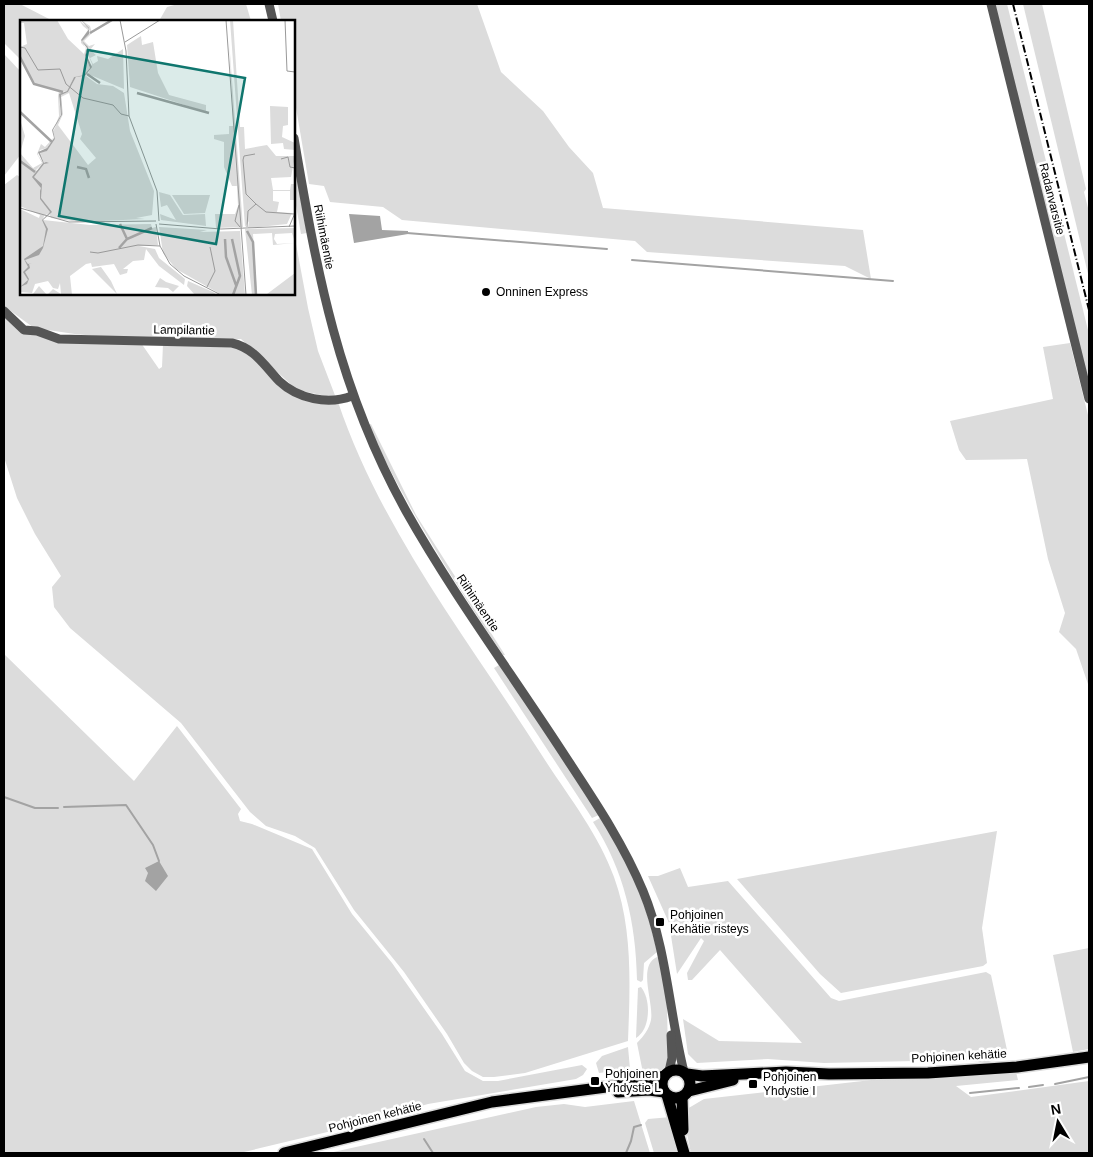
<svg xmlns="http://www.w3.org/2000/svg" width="1093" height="1157" viewBox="0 0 1093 1157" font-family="Arial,sans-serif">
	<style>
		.green { fill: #dcdcdc }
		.water { fill: #a3a3a3 }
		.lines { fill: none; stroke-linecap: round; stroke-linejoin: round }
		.stream { stroke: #a3a3a3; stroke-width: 2 }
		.major-casing { stroke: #dbdbdb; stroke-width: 14 }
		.minor { stroke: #555; stroke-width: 9 }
		.major { stroke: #000; stroke-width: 11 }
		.rail { stroke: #000; stroke-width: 2; stroke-dasharray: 8 2.5 1 2.5; stroke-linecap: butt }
		.poi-dot { fill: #000; stroke: #fff; stroke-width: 2 }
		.labels { text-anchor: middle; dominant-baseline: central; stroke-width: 5; stroke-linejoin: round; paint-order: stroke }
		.street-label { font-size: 12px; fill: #000; stroke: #fff }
		.poi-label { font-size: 12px; fill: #000; stroke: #fff; text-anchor: start }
		.inset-river { fill: none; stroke: #a3a3a3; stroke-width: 2.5 }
		.inset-road { fill: none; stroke: #999; stroke-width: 1 }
		.view { fill: #0f766e; fill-opacity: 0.15; stroke: #0f766e; stroke-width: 2.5 }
		.inset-edge { fill: none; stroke: #000; stroke-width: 2.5 }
	</style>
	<rect width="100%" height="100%" fill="#fff"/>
	<g class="green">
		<polygon points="4,4 20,4 53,21 21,21 21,60 4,43"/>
		<polygon points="178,4 246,4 251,21 159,21 167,7"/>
		<polygon points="278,4 477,4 501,72 543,111 569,147 593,173 603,208 863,230 871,279 845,266 647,252 635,241 402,220 383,207 330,202 324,186 309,184 294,96 294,21 281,21"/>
		<polygon points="993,4 1007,4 1089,334 1089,394"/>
		<polygon points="1023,4 1042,4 1086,189 1084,192 1089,212 1089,278"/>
		<polygon points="4,54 21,72 21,154 4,176"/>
		<polygon points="294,160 307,233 301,234 294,194"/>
		<polygon points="17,175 21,178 21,294 294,294 294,245 296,244 308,308 318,351 336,398 297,390 241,339 117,338 75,334 34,328 4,306 4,185"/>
		<path d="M4,313L22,331L64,342L141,343L159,369L162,367L163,344L237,345L294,394L338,402C382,532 470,642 543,757C568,796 598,833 614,877C633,929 630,986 628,1041L525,1073L494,1077H483L472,1071L464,1063L447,1034L404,972L354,910L315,848L295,836L266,826L250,812L181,723L70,628L54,607L52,587L61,576L35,534L17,498L4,457Z"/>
		<polygon points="1070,343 1089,419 1089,687 1076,649 1059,632 1065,613 1048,559 1027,459 966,460 959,450 950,421 1053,399 1043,347"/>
		<path d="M371,424L416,515L505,655H503C453,580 406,507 368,425Z"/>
		<polygon points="4,654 134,781 177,726 241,809 238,814 240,821 252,824 312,849 352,914 392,963 442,1034 465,1071 483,1081 498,1081 582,1065 587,1069 583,1075 576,1079 428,1104 340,1129 244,1152 4,1153"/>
		<polygon points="499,665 501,665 599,815 592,818 494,668"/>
		<path d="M600,818C628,857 647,905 657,952L644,963L643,980L641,982L637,980C636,923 624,870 593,822Z"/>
		<polygon points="997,831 982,928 987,963 983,966 841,993 820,974 737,879"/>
		<polygon points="680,868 688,887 728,881 831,998 839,1001 986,972 991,975 1007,1050 1001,1058 986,1063 962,1060 824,1063 768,1059 697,1063 688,1054 683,1019 719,1041 802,1043 720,950 692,980 688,980 687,973 704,941 701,938 677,974 669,923 648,876 658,876"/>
		<polygon points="1089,948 1089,1049 1073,1052 1053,955"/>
		<path d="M657,957L660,959L667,1004L668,1059C665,1073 652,1074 641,1076L643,1073L637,1043C644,1036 649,1029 651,1020C654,1002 637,966 657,957Z"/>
		<path d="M641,987C651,999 651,1029 636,1038L638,988Z"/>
		<polygon points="628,1047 630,1069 599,1073 596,1063 602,1056"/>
		<polygon points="1016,1072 1018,1080 956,1086 971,1097 1089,1081 1089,1153 691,1153 687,1134 687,1109 704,1099 889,1078"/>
		<polygon points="634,1101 650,1153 329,1153 536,1107 564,1104 585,1107"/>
		<polygon points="671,1117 680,1153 654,1153 645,1123 648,1119"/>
	</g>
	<g class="water">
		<polygon points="349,214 380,216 382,230 408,231 408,234 354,243"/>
		<polygon points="159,861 168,876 156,891 145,881 148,873 145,868"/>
	</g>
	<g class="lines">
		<g class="stream">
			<polyline points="407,233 607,249"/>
			<polyline points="632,260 893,281"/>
			<polyline points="4,797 35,808 58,808"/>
			<polyline points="64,807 126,805 153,845 159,861"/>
			<polyline points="1055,1084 1089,1077"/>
			<polyline points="1029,1087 1043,1085"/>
			<polyline points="970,1093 1019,1088"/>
			<polyline points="424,1139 433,1153"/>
			<polyline points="626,1153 631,1141 634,1127 641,1125"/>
		</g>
		<defs>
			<g id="major">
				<circle cx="676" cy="1084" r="14"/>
				<polyline points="687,1074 702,1076 786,1072 829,1074 928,1073 1017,1067 1089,1057"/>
				<polyline points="689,1091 733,1080"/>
				<polyline points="618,1092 649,1090 664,1092"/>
				<polyline points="667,1095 684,1153"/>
				<polyline points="682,1097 683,1130"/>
				<polyline points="284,1153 492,1102 629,1084 664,1076"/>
			</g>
		</defs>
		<use href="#major" class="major-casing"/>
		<g class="minor">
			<polyline points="269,4 273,21"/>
			<polyline points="991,4 1089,399"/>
			<path d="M294,138C317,273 338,389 406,511C455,598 515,678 569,762C596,803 624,845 643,891C667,949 669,1012 684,1072"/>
			<path d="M4,311L24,330L37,331L59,339L232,343C254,348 264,365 279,381C298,399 328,405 352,396"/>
			<polyline points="669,1071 672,1058 671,1035"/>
		</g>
		<use href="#major" class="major"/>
		<polyline class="rail" points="1013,4 1089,310"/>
	</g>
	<g class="poi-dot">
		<circle cx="486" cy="292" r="5"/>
		<rect x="655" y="917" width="10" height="10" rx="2.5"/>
		<rect x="590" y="1076" width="10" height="10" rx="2.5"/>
		<rect x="748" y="1079" width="10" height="10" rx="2.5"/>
	</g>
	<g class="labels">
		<g class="street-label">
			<text transform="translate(1052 199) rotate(76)">Radanvarsitie</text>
			<text transform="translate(324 237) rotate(79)">Riihimäentie</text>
			<text transform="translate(184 330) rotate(1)">Lampilantie</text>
			<text transform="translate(478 603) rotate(56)">Riihimäentie</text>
			<text transform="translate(959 1056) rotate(-3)">Pohjoinen kehätie</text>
			<text transform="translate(375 1117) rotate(-14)">Pohjoinen kehätie</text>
		</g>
		<g class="poi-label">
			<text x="496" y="292">Onninen Express</text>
			<text x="670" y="915">Pohjoinen<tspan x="670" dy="14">Kehätie risteys</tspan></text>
			<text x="605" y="1074">Pohjoinen<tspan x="605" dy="14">Yhdystie L</tspan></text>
			<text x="763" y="1077">Pohjoinen<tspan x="763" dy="14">Yhdystie I</tspan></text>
		</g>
	</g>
	<g transform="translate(20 20)">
		<rect width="275" height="275" fill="#fff"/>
		<path d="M0,0H37L48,19L64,34L66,28L61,23V20L68,10L63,6L59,0L69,9L61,20L67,28L65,35L70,48L64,55L54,57L47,71L42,72L39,78L41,95L32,114L39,96L38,76L39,71L13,64L0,39V27L7,24L4,3H0ZM61,0L70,6L72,13L64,21L69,26L75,24L70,30L76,35L70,38L73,44L78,41L77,36L88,39L103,29L104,69L68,54L72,44L62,20L70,11ZM210,0H213L220,107H224L225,129L247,125L256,136H275L271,157L251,158L253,170H270L271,164H275V180H270V171H253V181L259,182L257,192L272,193L267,204L228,208L229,201L225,207ZM121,16L122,25L133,22L138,53L149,75L186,85V92L110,67L107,25ZM209,20L223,207L196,208L195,194H215L218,186ZM66,56L77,64L93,66L104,73L110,111L134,171L132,195L116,198L125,199L59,202L31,198L29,193L24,196L23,200L70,205L131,204L132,208L136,207L138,225L119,226L135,229L139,238L165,259L164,265L139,246L126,229L124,240L113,241L103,249H108L107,253L100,255L94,244L72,247L71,243L66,244L50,256L52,275H10L5,274H13L19,266L27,275L33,269L41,274L40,263L38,269L33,268L28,261L15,264L12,273L0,272V189L19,198L20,195L0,186V99L5,116L0,133L13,148L22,143L17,134L21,124L25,127L34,117L27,128L20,130L18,135L23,143L16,150L17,151L24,143L20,132L27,131L35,119L33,110L42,95L40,75L48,72L56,57ZM49,73L62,114L60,119L76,138L68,145L38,105L43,94L41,77ZM250,86L268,87V105L263,106L262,117L275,123V130L264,129L263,123L251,124ZM209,106H213L217,166H212L204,147V122L194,119V115L209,114ZM139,172L150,175L163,195L185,194L186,206L141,200L140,194L156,200L147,185L141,187ZM152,175H190L185,193L164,194ZM139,207L187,210L180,212L220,211L225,275H202L156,249L143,233ZM275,208V222L272,213L255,214L254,219L257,224L275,223L253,225L252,213L233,214L237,274H247L275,253V275H232L225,209ZM81,247L91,261L97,274L72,249ZM140,258L146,262L159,266L153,272L148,268L135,267ZM168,261L193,272L197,275H175L167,266Z" fill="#dcdcdc" fill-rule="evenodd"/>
		<path d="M61,0L69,8V14L62,21L68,27L66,34L72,47L65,56L56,57L48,72L41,75L42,95L33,110L35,119L27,131L20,133L24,143L26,142L29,143L24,144L14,157L22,164L21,178L32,192L23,200L28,209L23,228L19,235L5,240L8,244L12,243L9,244L10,248L5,252L9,259L7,264L0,267L8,260L3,252L8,247L4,239L23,226L26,209L22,200L30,192L20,179V171H14H20L21,168L12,157L23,143L18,132L27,128L34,118L32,110L41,95L39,74L47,71L54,57L64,55L70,48L65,35L67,28L61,20L69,9Z" fill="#a3a3a3"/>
		<path class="inset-river" d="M70,13L92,0M0,37L14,64L43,72M67,54L80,63M117,73L189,93M0,92L32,122M0,141L15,152M57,147L66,149L69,158M100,204L107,219M227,211L233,222L236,275M205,219L206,237L216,265M212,219L220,256L213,275M99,228L107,219L132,208"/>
		<path class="inset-road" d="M100,0L106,31L109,96L137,171L139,201M206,0L226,275M265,0L267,51L275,52M105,22L140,0M0,27L5,28L18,50L40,49L46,64L63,78L93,85L101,94L109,96M235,134L224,136L223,140L226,174L236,184M261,139L268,137L270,147L275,148M219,185L215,201L220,207M0,188L49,202L136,201M136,204L140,226L150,244L164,256L201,275M139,204L201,209L275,206M227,207L228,191L236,184L246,192L274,194M269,207L275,193M70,232L78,233L118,225L140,226M187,267L195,251L190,227"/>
		<path class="view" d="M68,30L225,58L196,224L39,196Z"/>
		<rect width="275" height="275" class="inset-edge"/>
	</g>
	<rect width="1093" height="1157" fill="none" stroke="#000000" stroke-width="10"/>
	<g transform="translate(1058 1122) rotate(350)" stroke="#ffffff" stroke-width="4" paint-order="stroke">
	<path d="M0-4L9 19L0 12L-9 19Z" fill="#000000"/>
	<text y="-8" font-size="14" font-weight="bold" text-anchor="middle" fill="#000000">N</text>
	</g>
</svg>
